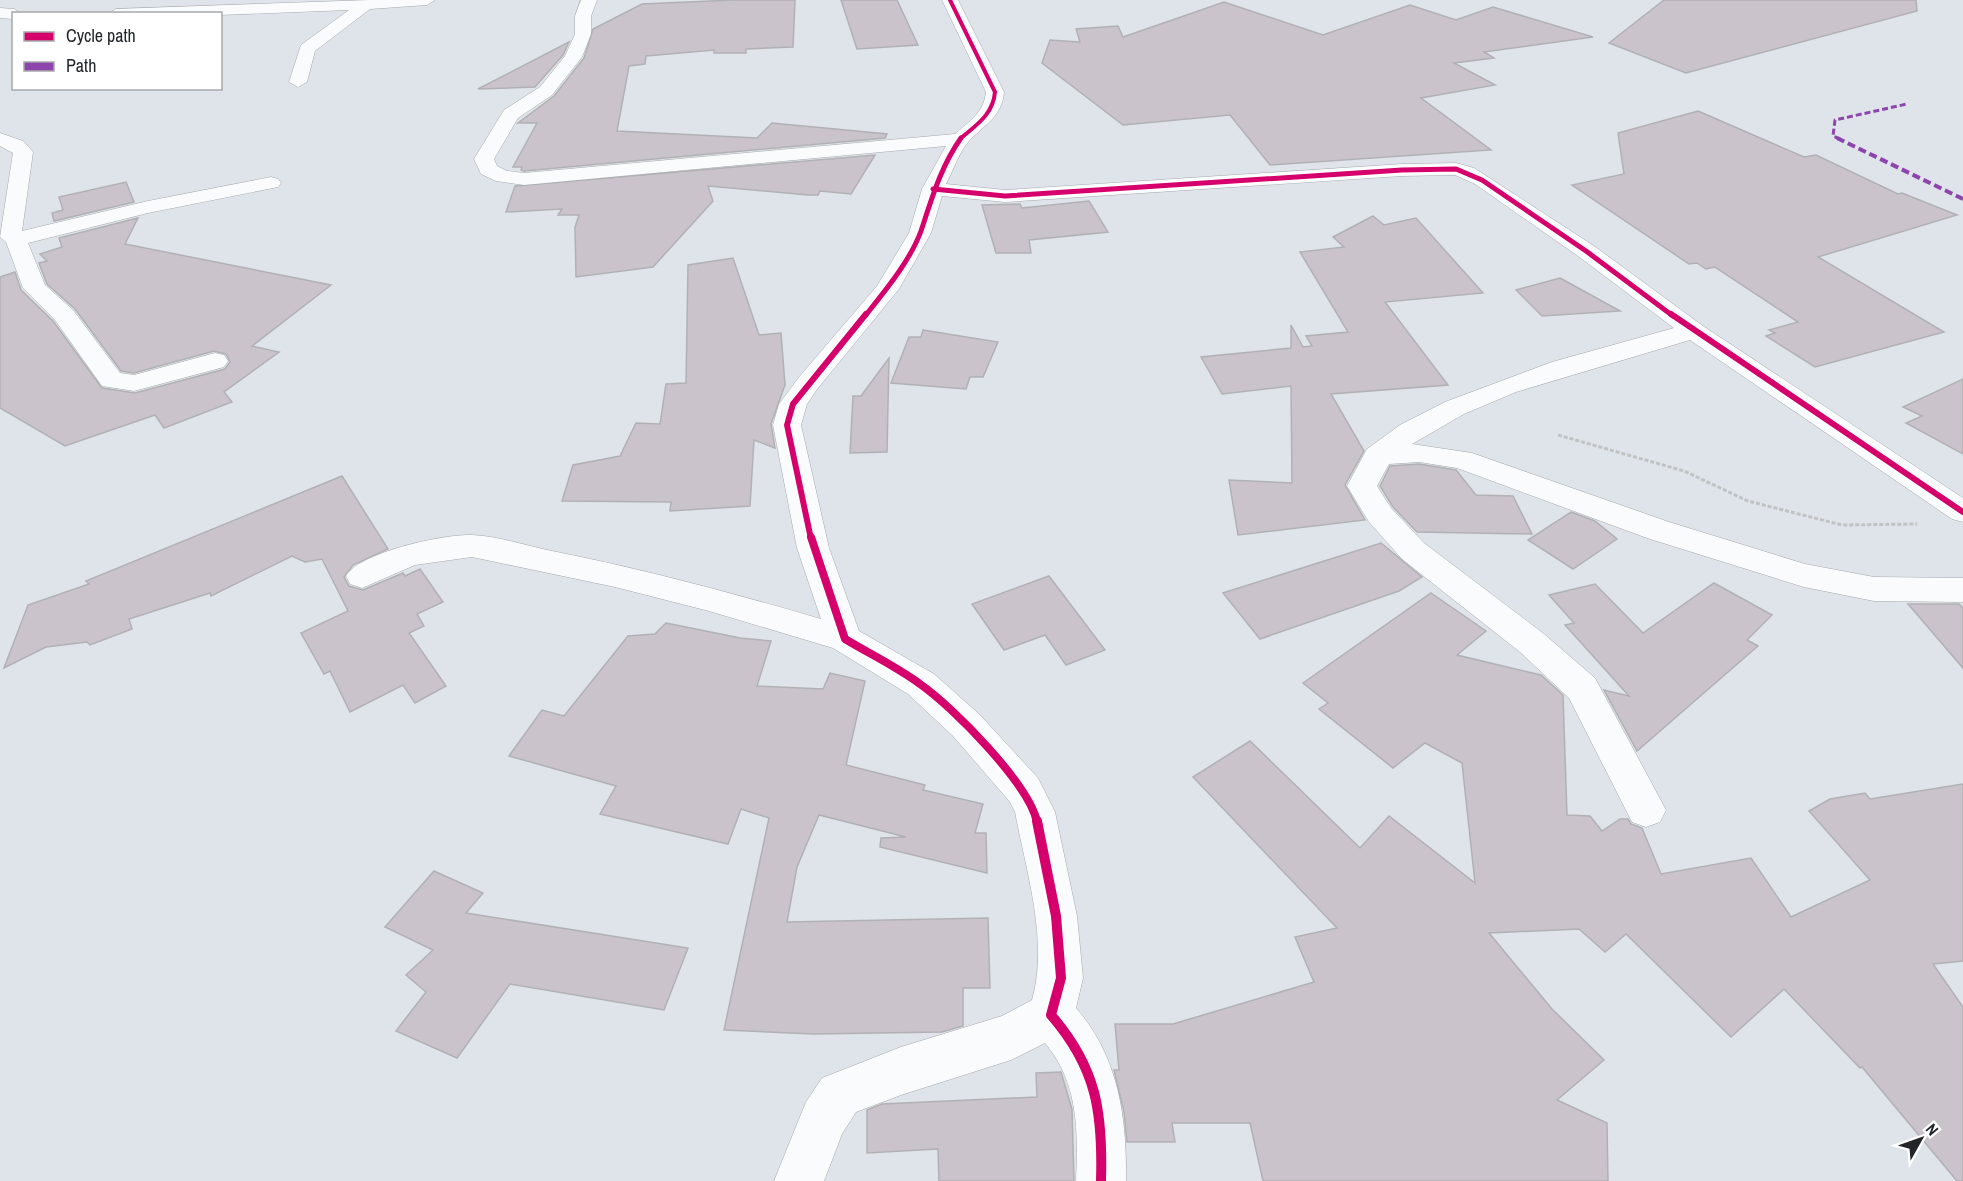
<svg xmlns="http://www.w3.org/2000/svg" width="1963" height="1181" viewBox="0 0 1963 1181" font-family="'Archivo Narrow',sans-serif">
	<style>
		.building { fill: #cac3cb; stroke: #b1b1b5; stroke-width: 1.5 }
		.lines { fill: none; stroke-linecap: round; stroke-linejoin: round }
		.minor-casing { stroke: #a4a9ac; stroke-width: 1 }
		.path { stroke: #c1c2c4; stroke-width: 3; stroke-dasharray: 4 2; stroke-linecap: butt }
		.minor { fill: #fafbfc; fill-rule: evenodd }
		.quiet-far1 { stroke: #8e44ad; stroke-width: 3; stroke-dasharray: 6 3; stroke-linecap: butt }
		.quiet { stroke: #8e44ad; stroke-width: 4; stroke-dasharray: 8 4; stroke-linecap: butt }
		.cycleway-far4-casing { stroke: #fff; stroke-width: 6 }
		.cycleway-far3-casing { stroke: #fff; stroke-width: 8 }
		.cycleway-far2-casing { stroke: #fff; stroke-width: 9 }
		.cycleway-far1-casing { stroke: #fff; stroke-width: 12 }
		.cycleway-casing { stroke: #fff; stroke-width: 14 }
		.cycleway-far4 { stroke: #d6006c; stroke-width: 4 }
		.cycleway-far3 { stroke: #d6006c; stroke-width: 5 }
		.cycleway-far2 { stroke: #d6006c; stroke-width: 6 }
		.cycleway-far1 { stroke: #d6006c; stroke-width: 8 }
		.cycleway { stroke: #d6006c; stroke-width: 10 }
	</style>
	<rect width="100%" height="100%" fill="#dee4ea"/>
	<g class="building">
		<polygon points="733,0 795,0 793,47 746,49 746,53 714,53 714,50 646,56 645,64 629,66 617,131 757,138 772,123 887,134 885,138 524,171 521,170 522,167 513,167 537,123 518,123 554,96 584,58 593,29 642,4"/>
		<polygon points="841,0 897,0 918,45 857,49"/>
		<polygon points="1664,0 1916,0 1917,11 1686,73 1609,43"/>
		<polygon points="1224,2 1323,35 1410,5 1456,20 1493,7 1593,37 1484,52 1494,58 1454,63 1495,85 1421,98 1491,150 1270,165 1230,115 1123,125 1042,63 1050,40 1080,42 1076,29 1118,26 1123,37"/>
		<polygon points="569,42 563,55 535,87 478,89"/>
		<polygon points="1698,111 1804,157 1816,155 1898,194 1902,193 1957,215 1818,257 1944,332 1815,367 1766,336 1775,333 1769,330 1798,322 1715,267 1706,269 1697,263 1689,264 1572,185 1624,174 1618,133"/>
		<polygon points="875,155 851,194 820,191 818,195 808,195 708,186 713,201 653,267 576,277 575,227 579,215 558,215 562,209 506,212 515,186"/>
		<polygon points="126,182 134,202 54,221 52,213 63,210 59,197"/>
		<polygon points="1089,201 1108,232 1029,240 1031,253 996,253 982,205 1020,204 1022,208"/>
		<polygon points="1373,216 1384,225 1416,218 1483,293 1385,302 1448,385 1331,394 1364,451 1345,485 1365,520 1238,535 1229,480 1292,483 1291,386 1222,394 1201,357 1291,348 1291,325 1303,347 1312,346 1306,336 1348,332 1300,252 1344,247 1333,237"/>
		<polygon points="138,218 125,244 331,285 252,346 279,352 224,392 232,402 164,428 155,415 65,446 0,408 0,277 15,272 21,290 53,321 102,388 135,393 225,369 230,362 226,354 214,351 134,373 121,371 75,309 47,284 39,263 47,261 40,254 62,247 59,238"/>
		<polygon points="733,258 759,335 781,333 785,385 771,424 775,448 754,440 750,506 670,511 671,502 562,501 573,465 620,456 636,423 660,424 666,384 686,383 688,265"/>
		<polygon points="1560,278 1620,311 1542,316 1516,290"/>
		<polygon points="923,330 998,342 983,377 970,377 966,389 891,383 909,337 921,337"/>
		<polygon points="889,358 887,452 850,453 853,396 861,396"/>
		<polygon points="1963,379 1963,454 1906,423 1922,416 1903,407"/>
		<polygon points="1419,464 1456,470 1476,495 1513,496 1532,534 1417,532 1393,507 1380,486 1390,466"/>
		<polygon points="342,476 388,549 353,565 344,577 349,586 363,590 403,573 405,576 420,569 443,602 417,614 424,626 409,633 446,686 415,703 403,685 350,712 330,671 324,674 301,633 348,611 322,559 305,562 292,556 211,596 210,593 129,619 132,629 90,645 87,642 46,647 4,668 28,605 89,584 86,581"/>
		<polygon points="1571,512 1595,521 1617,539 1573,569 1528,540"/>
		<polygon points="1381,543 1422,577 1399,591 1260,639 1223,593"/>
		<polygon points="1049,576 1105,650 1066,665 1045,635 1004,650 972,604"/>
		<polygon points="1714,583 1772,615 1747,640 1758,646 1637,751 1604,690 1629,696 1565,625 1574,623 1549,595 1595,584 1643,633"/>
		<polygon points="1431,593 1486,631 1457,655 1541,675 1563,695 1567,815 1590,816 1602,831 1620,819 1628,819 1631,824 1642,828 1661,874 1751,858 1791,917 1870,880 1809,811 1830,799 1865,793 1870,799 1963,784 1963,961 1933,964 1963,1007 1963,1181 1957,1181 1862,1067 1860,1068 1784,989 1731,1037 1626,934 1605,952 1579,929 1489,933 1552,1009 1604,1060 1557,1100 1607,1123 1608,1181 1263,1181 1250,1123 1172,1123 1175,1142 1127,1142 1124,1112 1114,1070 1119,1070 1115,1024 1173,1024 1314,982 1295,937 1337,928 1193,777 1250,741 1360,848 1389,816 1475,883 1462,763 1425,743 1393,768 1319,709 1328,703 1303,683"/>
		<polygon points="1908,604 1959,604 1963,608 1963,668"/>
		<polygon points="666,623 740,638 771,641 757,686 823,689 830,673 865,681 846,765 925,785 923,790 983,804 975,833 986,833 987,873 880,847 881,838 906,837 819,815 797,867 787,922 988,918 990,988 963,988 963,1026 942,1032 814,1034 724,1030 769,818 741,809 728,844 600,814 616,786 509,756 542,710 564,716 628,636 655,634"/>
		<polygon points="434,871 483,893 466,913 688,948 664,1010 510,984 457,1058 396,1031 426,992 406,975 433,950 385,927"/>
		<polygon points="1061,1072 1072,1109 1074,1181 939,1181 938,1149 867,1153 867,1110 882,1104 1037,1097 1036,1073"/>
	</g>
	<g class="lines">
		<defs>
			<g id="minor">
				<polygon points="370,0 435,0 427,5 370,9 315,51 307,82 298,87 289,82 301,45 349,10 220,15 108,14 116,9"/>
				<path d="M581,0H597L591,16V34L582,57L552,95L518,118L494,159L497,166L507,171L524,173L955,134C970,121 984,112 986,92L942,0H958L1004,92C1002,117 984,125 969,141C959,152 953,171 946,184L1005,190L1402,164L1456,163L1474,168L1594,246L1703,326L1963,498V522L1952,519L1690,340L1516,392L1464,414L1412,444L1472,453L1669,522L1805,564L1874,577L1963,578V602L1874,601L1804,587L1647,538L1457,468L1419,462L1389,464L1377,486L1391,508L1424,543L1544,634L1595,678L1666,810L1660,822L1646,827L1632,822L1569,698L1520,652L1402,559L1369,522L1347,486L1367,449L1400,425L1445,402L1552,362L1674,328L1578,256L1475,184L1455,175L1402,176L1005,202L942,196L931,233L899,289L818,388L807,404L801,425L829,548L859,631L934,674L979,714L1038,778L1055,812L1077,916L1083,978L1076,1008C1119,1057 1127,1119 1126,1181H1076C1078,1132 1079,1083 1045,1043L1011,1060L901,1095L856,1112L842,1134L824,1181H774L806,1102L822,1078L901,1047L1002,1016L1032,1000C1049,941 1026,871 1015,812L1010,802L953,736L908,694L833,648L709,611L615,587L472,557L415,565L362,588L350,584L346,576C360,552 444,534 472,535C498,536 527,546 552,551C643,569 732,593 821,619L797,548L773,425L779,404L800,376L877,286L909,233L922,189L946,146L524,185L496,181L481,174L474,159L504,110L540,87L565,56L575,34V16Z"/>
				<polygon points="0,8 14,9 22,14 14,14 14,19 0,18"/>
				<polygon points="0,133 23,141 33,152 22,231 148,201 271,177 278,179 281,183 278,187 148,213 28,243 45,285 73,310 120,373 134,375 215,353 224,355 228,361 224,367 134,391 102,386 55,320 23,288 6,242 0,237 13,153 0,146"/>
			</g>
		</defs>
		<use href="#minor" class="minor-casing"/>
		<polyline class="path" points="1558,435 1684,471 1748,501 1842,525 1917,524"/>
		<use href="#minor" class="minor"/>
		<polyline class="quiet-far1" points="1840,139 1833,136 1835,120 1907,104"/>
		<polyline class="quiet" points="1837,138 1963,199"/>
		<defs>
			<path id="cycleway-far4" d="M950,0L995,92C993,115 976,125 960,139"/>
			<g id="cycleway-far3">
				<polyline points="933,189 1005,196 1402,170 1456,169 1482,180 1586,251 1673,316"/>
				<path d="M865,316C885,291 910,261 921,231C932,198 941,166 961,138"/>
			</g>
			<g id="cycleway-far2">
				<polyline points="1671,314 1963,512"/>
				<polyline points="811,539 787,425 793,404 866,314"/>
			</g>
			<path id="cycleway-far1" d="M811,537L845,639C870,654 897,667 920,684C953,707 1029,784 1037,822"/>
			<path id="cycleway" d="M1037,821L1056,916L1061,978L1051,1015C1097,1068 1103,1113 1101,1181"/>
		</defs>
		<use href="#cycleway-far4" class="cycleway-far4-casing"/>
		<use href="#cycleway-far3" class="cycleway-far3-casing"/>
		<use href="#cycleway-far2" class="cycleway-far2-casing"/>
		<use href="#cycleway-far1" class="cycleway-far1-casing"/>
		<use href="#cycleway" class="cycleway-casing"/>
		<use href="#cycleway-far4" class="cycleway-far4"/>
		<use href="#cycleway-far3" class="cycleway-far3"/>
		<use href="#cycleway-far2" class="cycleway-far2"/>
		<use href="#cycleway-far1" class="cycleway-far1"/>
		<use href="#cycleway" class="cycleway"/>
	</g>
	<rect x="12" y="12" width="210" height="78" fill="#ffffff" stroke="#a7a8a9" stroke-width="1.5"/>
	<rect x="24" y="32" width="30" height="9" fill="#d6006c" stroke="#a7a8a9" stroke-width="1.5"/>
	<text x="66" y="42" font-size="18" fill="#222629">Cycle path</text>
	<rect x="24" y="62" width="30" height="9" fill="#8e44ad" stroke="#a7a8a9" stroke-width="1.5"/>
	<text x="66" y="72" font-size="18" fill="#222629">Path</text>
	<g transform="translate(1921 1139) rotate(50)" stroke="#ffffff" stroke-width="4.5" paint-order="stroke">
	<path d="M0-4.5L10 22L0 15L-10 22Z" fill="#222629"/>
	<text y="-9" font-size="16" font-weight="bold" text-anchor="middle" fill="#222629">N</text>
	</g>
</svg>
